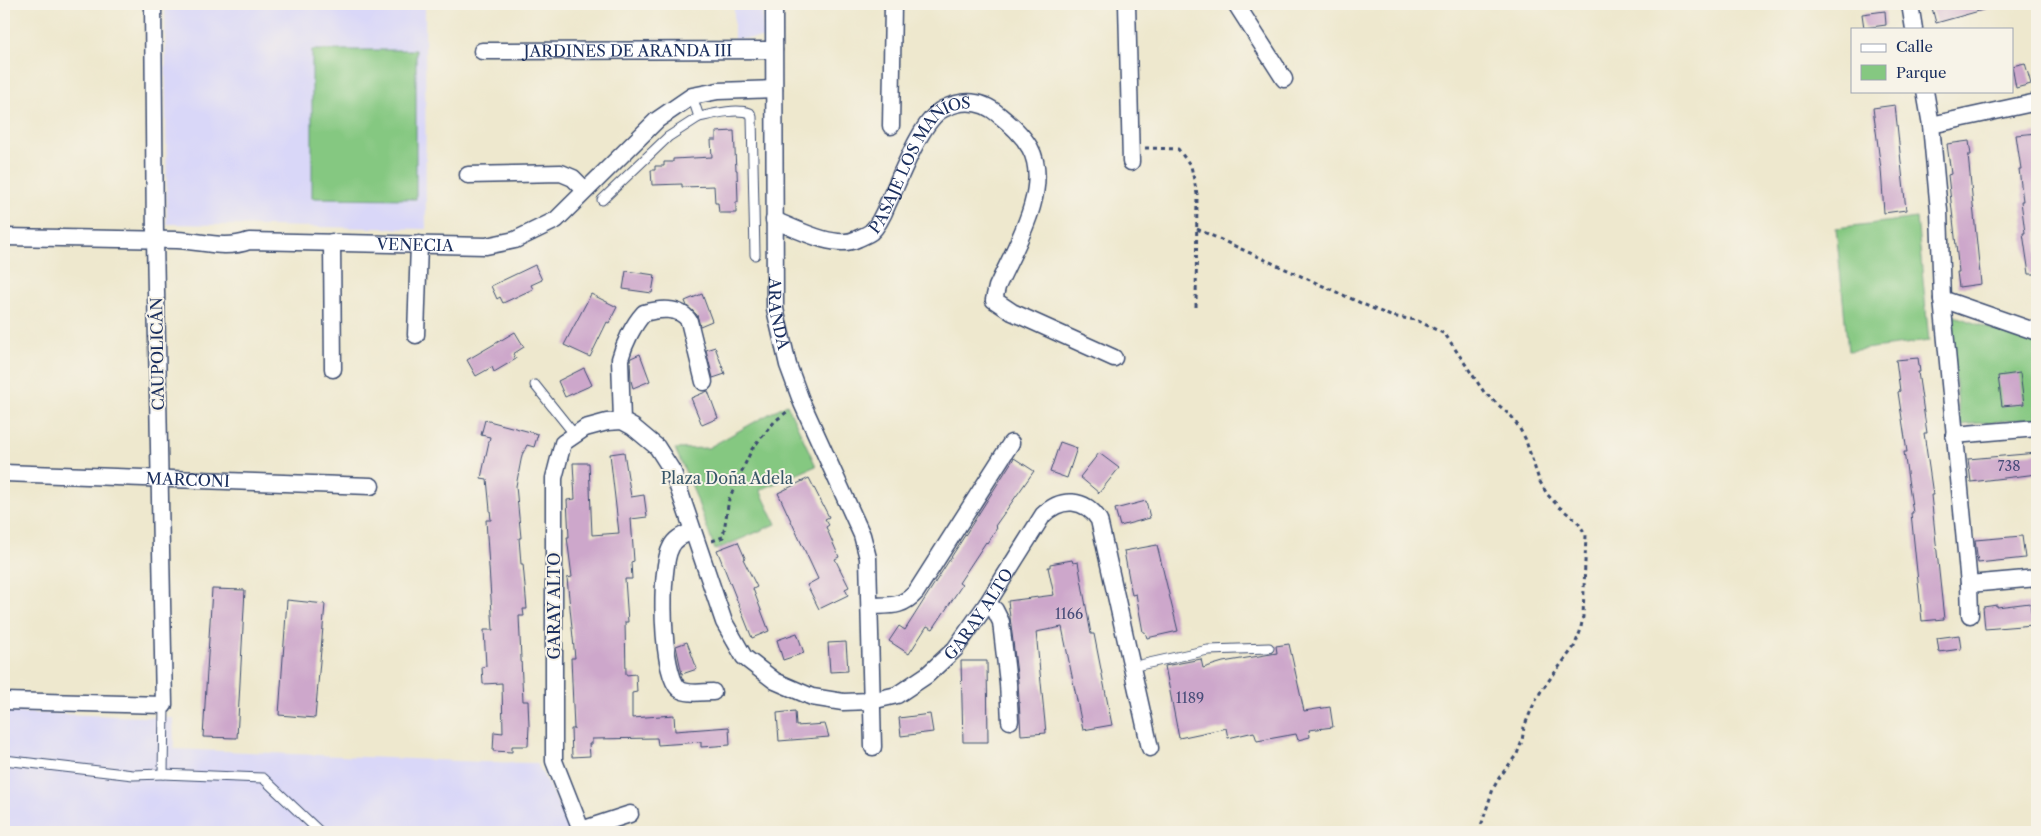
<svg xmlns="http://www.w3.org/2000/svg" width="2041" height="836" viewBox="0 0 2041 836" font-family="'Libre Caslon Text',serif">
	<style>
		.built { fill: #d9d7f8 }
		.green { fill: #85c881; stroke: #507c70 }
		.building { fill: #cda7cb }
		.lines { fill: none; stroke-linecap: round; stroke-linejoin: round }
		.lane-casing { stroke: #3b4b6f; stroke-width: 11 }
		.street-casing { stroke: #3b4b6f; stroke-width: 19 }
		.path { stroke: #3b4b6f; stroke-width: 3; stroke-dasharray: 4 4; stroke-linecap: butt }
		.lane { stroke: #fff; stroke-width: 9 }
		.street { stroke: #fff; stroke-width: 16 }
		.labels { text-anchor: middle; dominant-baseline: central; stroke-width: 4; stroke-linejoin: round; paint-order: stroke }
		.number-label { font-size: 14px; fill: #484d79 }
		.street-label { font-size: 16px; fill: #1b2f5e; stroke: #f7f3e8 }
		.park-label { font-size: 16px; fill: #365567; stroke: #f7f3e8 }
	</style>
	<rect width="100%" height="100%" fill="#f7f3e8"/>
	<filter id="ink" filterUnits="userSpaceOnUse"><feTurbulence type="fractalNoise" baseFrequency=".02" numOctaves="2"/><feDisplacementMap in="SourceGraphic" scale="10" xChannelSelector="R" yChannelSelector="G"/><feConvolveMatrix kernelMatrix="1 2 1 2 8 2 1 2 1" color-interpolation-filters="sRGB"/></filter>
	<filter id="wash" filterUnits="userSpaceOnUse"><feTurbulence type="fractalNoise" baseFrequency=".0096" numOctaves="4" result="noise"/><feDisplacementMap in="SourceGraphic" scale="20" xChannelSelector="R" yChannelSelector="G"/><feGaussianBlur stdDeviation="1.12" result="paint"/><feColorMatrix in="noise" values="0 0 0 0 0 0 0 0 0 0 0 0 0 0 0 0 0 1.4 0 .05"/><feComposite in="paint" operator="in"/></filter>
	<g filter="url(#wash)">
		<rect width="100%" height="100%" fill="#eee8ce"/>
		<g class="built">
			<polygon points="165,4 425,4 426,229 167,224"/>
			<polygon points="734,4 762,4 763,38 734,39"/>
			<polygon points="4,712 173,718 174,749 483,762 537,763 572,832 4,832"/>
		</g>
		<g class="green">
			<polygon points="312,50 416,50 416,199 312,198"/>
			<polygon points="1917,218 1929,341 1848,351 1836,228"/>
			<polygon points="1949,314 2037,345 2037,418 1960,425"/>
			<polygon points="787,404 816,466 760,490 776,524 715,550 692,486 675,449 708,448"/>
		</g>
		<g id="blocks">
			<g class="building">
				<polygon points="1931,4 1989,4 1990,8 1936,23"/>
				<polygon points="1885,11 1886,25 1864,28 1862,14"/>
				<polygon points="2025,63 2031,84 2016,88 2012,66"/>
				<polygon points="1895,105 1906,210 1884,213 1881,169 1873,108"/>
				<polygon points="734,131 736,170 737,170 738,202 736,202 736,213 719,213 718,203 715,203 714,186 682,187 682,184 652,185 651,170 655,170 655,166 664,166 664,162 673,162 673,159 712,157 711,140 716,140 716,132"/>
				<polygon points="2037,133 2037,274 2029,274 2023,233 2025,233 2021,201 2023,201 2019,169 2021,169 2016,135"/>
				<polygon points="1969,141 1971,155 1968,155 1981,284 1959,287 1957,272 1959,272 1948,175 1951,174 1947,144"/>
				<polygon points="535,265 542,280 531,285 533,289 503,303 500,297 497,299 491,286"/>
				<polygon points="626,271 655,275 652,293 623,289"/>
				<polygon points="591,294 617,307 609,323 607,322 590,357 564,345"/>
				<polygon points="702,294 712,321 700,326 697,315 687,306 685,301"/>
				<polygon points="515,332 524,347 513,354 516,359 494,372 492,367 476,376 467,360"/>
				<polygon points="715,347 725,374 713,378 706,350"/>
				<polygon points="640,354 650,381 633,388 631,381 630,360 631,358"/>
				<polygon points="1918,358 1920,372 1918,372 1927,433 1924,433 1933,495 1931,495 1944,619 1922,621 1911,513 1913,513 1904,452 1907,452 1898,392 1900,391 1896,360"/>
				<polygon points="584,368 592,385 565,397 558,381"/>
				<polygon points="2020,373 2024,404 2002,406 1998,376"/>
				<polygon points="708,391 718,418 702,425 691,398"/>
				<polygon points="485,420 538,434 534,447 527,445 522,455 516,486 521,538 519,538 521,564 523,564 527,609 523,609 524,616 519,616 523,701 528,701 529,726 528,746 512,746 512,752 493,751 494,732 503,733 502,683 483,684 482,667 486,666 484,630 493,630 486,520 491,520 487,479 481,478 490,437 481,435"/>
				<polygon points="1060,442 1077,448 1067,478 1050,472"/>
				<polygon points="624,452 631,497 644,495 647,517 631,519 634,561 631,562 632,579 625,579 628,622 625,622 626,675 636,674 637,692 632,693 632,718 674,715 675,731 729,727 730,745 701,747 701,742 658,745 657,738 592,739 592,744 589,744 590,756 572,757 571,729 574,729 571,658 575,658 567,578 572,577 567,537 569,537 567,500 575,499 573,463 589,463 592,535 619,533 610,454"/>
				<polygon points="1099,453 1119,468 1099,493 1080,477"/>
				<polygon points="2037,453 2037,474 1971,482 1968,459"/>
				<polygon points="1014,458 1034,471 995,526 997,528 987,543 986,542 959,583 962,585 933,629 927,626 909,654 889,641 899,626 905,630"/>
				<polygon points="809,478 829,517 825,519 829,525 826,527 839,557 835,559 849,587 845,589 848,595 819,609 807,585 818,579 778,493"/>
				<polygon points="1146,501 1150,518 1120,526 1115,509"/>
				<polygon points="2022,536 2025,558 1978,563 1975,540"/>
				<polygon points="738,542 745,558 743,559 757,587 753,589 769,631 752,638 717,550"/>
				<polygon points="1157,545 1178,631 1147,638 1145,632 1143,632 1136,594 1132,595 1124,551"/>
				<polygon points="1072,560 1073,563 1078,562 1091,634 1094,634 1112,725 1083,730 1062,627 1036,632 1046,733 1021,735 1018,682 1008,601 1054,595 1048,567 1050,567 1050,564"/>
				<polygon points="212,589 245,590 237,738 203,737"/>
				<polygon points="287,600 325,604 315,718 279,715"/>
				<polygon points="2030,603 2033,625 1985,629 1983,607 1997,605 1997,607"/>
				<polygon points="797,633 804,653 783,660 777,640"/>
				<polygon points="1959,635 1961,649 1939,652 1937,638"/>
				<polygon points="687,642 697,669 682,674 676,646"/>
				<polygon points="846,642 848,671 830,672 828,643"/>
				<polygon points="1289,644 1304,711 1330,707 1333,727 1309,730 1310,737 1298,740 1296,734 1257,741 1254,732 1228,738 1226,728 1179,738 1165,666 1201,659 1203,668 1223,662 1277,653 1276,646"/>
				<polygon points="961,661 987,661 988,742 963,742"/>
				<polygon points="795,711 796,726 825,724 829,737 779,741 777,713"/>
				<polygon points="930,714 933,732 901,736 899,718"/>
			</g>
		</g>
	</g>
	<g filter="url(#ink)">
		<use href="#blocks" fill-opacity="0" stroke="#3b4b6f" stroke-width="1"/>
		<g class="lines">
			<defs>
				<g id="lane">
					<path d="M699,117C713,114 736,108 750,113L752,117L755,255"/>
					<polyline points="602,200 668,137 699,117 692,96"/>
					<polyline points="535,385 575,435"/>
					<polyline points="1131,667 1208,650 1269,648"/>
					<polyline points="164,705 163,774 263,778 320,832"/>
					<polyline points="4,760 133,775 163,774"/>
				</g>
				<g id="street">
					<path id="s1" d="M774,4L775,309L788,365L802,403L862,535L868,558L873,747"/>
					<polyline points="1127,4 1131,162"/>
					<polyline points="1236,4 1284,79"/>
					<polyline points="1910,4 1914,29"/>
					<path id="s2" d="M482,51L774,50"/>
					<polyline points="1925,91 1931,125 1939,211 1942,299 1969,584 1970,615"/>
					<polyline points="1931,125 2037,102"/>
					<polyline points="891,126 893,4"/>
					<polyline points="468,175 561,173 573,178 585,190"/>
					<path id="s3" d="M774,220C796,229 836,250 857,239C861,237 867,235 871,232C879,225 884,213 888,203C900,179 921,120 943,109C963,99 982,100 999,115C1011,125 1022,134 1030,148C1052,188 1014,249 997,287L994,300L1012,312L1114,358"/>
					<path id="s4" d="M4,237L177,240C201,241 225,250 249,241L486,246L515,240L556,220L657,120L692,96L718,91L774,89"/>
					<polyline points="332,242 333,369"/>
					<polyline points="1942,299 2037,332"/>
					<polyline points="416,335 419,244"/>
					<path d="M622,421L620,359C624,344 633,325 644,313C658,309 680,306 689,321L704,382"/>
					<polyline points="1954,435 2037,428"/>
					<path id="s5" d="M4,473L371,486"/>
					<path d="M692,531C684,535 675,538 671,547C659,568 661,673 679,689C687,695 703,692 713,692"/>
					<polyline points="1969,584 2037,578"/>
					<polyline points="987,604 995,610 1001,622 1008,683 1010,721"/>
					<path d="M870,606C889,605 902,608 916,592L1011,443"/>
					<polyline points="4,701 164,705 155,240 153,4"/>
					<polyline points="581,830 630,814"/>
					<path id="s6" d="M582,832L554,761V478L563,443L585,428L607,422L622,421L633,427L657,447L673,472L724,622L744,657L775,681L812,697L843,702L871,701L897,695L927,675L955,649L987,604L1043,515C1061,497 1085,498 1099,520L1150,748"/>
				</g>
			</defs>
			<use href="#lane" class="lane-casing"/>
			<use href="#street" class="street-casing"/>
			<g class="path">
				<polyline points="1145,148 1178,149 1191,166 1197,194 1196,308"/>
				<polyline points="1197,229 1374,309 1391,316 1416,320 1445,334 1484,392 1512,417 1518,426 1525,438 1539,480 1547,494 1558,506 1577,521 1586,535 1583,617 1580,632 1574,647 1541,691 1533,706 1524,727 1522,741 1517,754 1499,778 1493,789 1479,832"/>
				<polyline points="712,541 723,537 729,499 752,449 775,421 788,411"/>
			</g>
			<use href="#lane" class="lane"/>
			<use href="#street" class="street"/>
		</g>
	</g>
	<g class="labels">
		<g class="number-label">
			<text x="2009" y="466">738</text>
			<text x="1069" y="614">1166</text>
			<text x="1190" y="698">1189</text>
		</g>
		<g class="street-label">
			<text stroke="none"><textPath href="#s2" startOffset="146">JARDINES DE ARANDA III</textPath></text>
			<text stroke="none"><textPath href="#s3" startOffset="190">PASAJE LOS MAÑÍOS</textPath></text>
			<text stroke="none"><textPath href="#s4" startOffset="412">VENECIA</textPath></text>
			<text stroke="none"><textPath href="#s1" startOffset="310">ARANDA</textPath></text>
			<text transform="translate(157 354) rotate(-91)">CAUPOLICÁN</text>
			<text stroke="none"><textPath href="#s5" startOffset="184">MARCONI</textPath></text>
			<text transform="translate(554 606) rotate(-90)">GARAY ALTO</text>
			<text stroke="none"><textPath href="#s6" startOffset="1014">GARAY ALTO</textPath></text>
		</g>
		<g class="park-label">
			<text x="727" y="478">Plaza Doña Adela</text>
		</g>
	</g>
	<rect width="2041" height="836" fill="none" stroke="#f7f3e8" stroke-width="20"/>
	<rect x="1851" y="28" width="162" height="65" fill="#f7f3e8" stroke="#9fa5b1"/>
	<rect x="1861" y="44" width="25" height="8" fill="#ffffff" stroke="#9fa5b1"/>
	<text x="1896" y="52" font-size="15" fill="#1b2f5e">Calle</text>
	<rect x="1861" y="65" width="25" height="15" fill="#85c881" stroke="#9fa5b1"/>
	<text x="1896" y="78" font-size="15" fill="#1b2f5e">Parque</text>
</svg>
